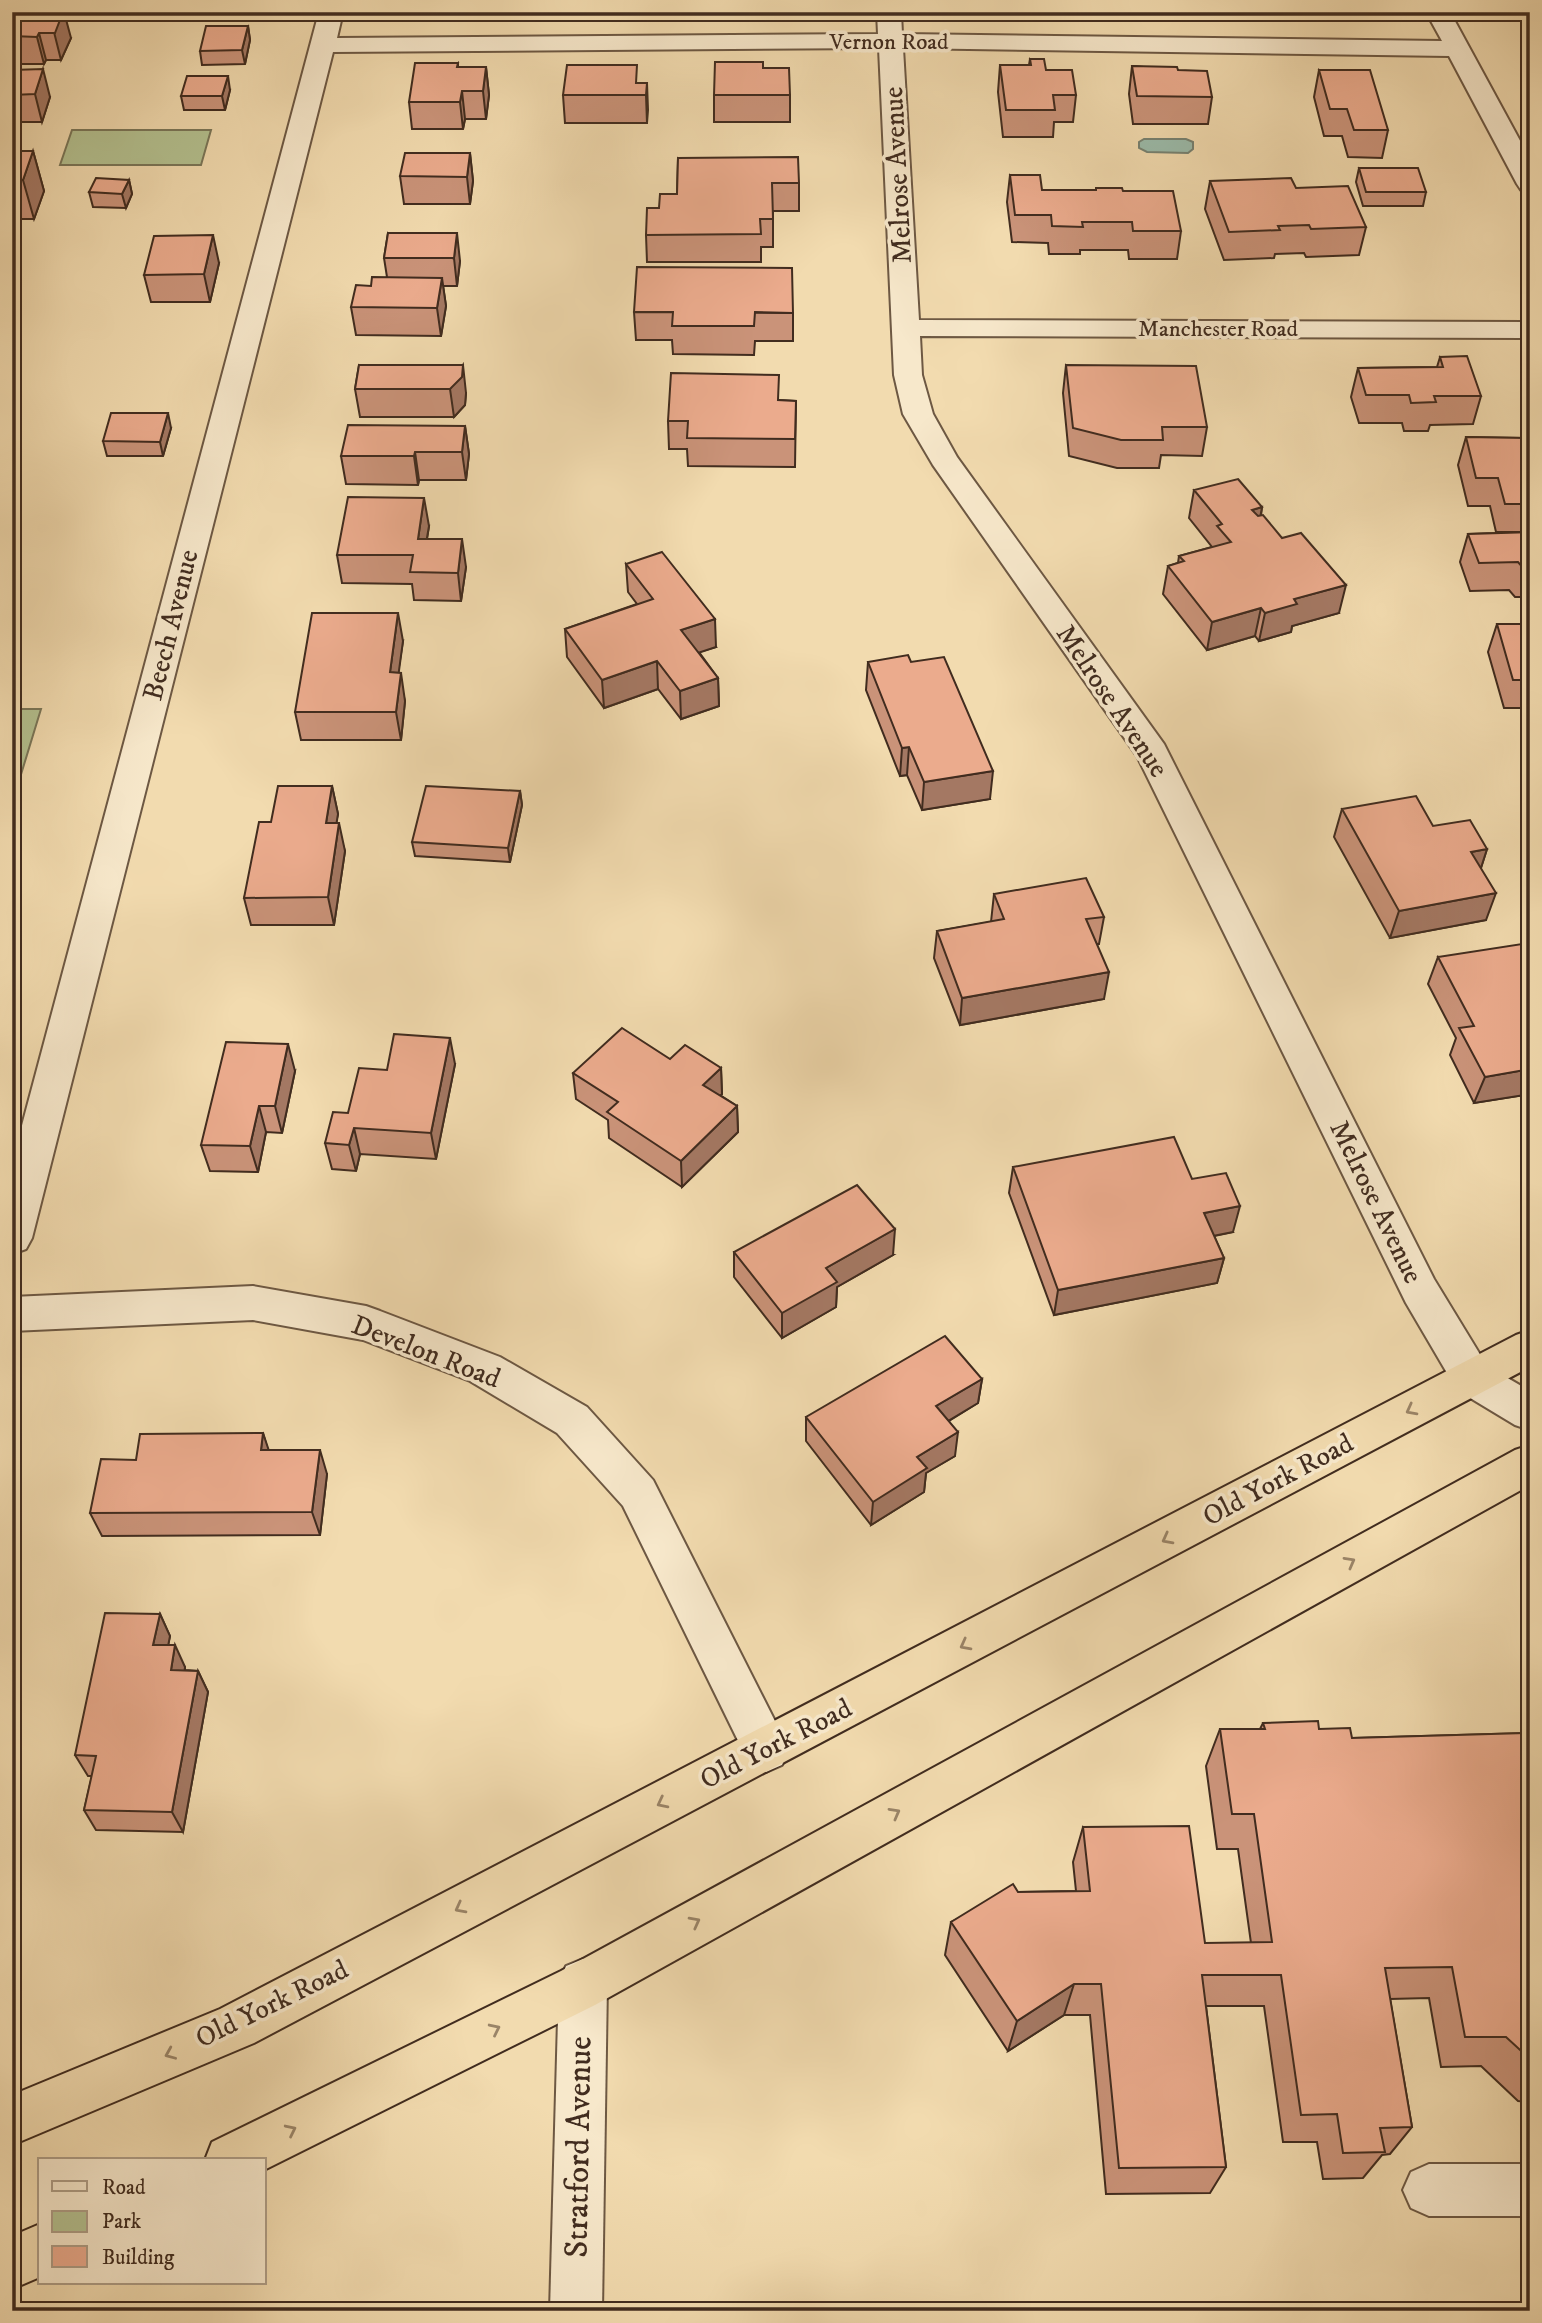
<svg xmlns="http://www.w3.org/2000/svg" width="1542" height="2323" viewBox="0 0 1542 2323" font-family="'IM FELL DW Pica',serif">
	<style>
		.green { fill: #b4c190; stroke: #7a7658; stroke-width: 2 }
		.water { fill: #9bbbaa; stroke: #778272; stroke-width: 2 }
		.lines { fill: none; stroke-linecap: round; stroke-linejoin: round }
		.minor-casing { stroke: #6d5843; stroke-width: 4 }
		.trunk-casing { stroke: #412c1f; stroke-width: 4 }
		.minor { fill: #f7e8cb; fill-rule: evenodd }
		.trunk { fill: #f2dbaf; fill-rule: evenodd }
		.wall { fill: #ca9379; stroke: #412c1f; stroke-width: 2 }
		.shaded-wall { fill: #a47863; stroke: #412c1f; stroke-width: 2 }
		.building { fill: #ebab8d; stroke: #412c1f; stroke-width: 2 }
		.oneway { stroke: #9a8467 }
		.labels { text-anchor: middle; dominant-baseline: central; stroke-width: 7; stroke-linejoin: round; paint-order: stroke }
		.far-street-label { font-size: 23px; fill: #412c1f; stroke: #f7e8cb }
		.street-label { font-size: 28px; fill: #412c1f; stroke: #f7e8cb }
		.near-street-label { font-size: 33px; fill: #412c1f; stroke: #f7e8cb }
	</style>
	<rect width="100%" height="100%" fill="#f2dbaf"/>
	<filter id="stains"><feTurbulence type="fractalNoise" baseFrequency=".00286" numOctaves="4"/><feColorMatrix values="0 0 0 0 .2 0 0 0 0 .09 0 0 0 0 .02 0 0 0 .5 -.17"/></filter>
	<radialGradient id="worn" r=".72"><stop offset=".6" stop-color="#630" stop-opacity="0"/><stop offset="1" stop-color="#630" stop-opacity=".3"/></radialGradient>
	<g class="green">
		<polygon points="72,130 211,130 201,165 60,165"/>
		<polygon points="12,709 41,709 19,781 12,781"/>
	</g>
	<polygon class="water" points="1144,139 1186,139 1193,142 1193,149 1188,153 1147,152 1139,148 1139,142"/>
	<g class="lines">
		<defs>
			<g id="minor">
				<polygon points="319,12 343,12 337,38 878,34 877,12 901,12 902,34 1442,41 1426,12 1450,12 1530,159 1530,192 1521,190 1517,184 1449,56 903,48 919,320 1530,322 1530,338 920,336 922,375 933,414 957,457 1164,744 1434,1279 1487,1366 1530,1391 1530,1430 1515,1425 1457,1390 1406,1303 1137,756 933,465 903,414 894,375 879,48 333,52 32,1238 26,1249 12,1254 12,1163"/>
				<polygon points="253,1286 366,1306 380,1311 500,1357 587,1407 653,1480 782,1735 789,1750 782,1765 766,1772 750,1765 623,1506 557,1433 470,1381 363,1340 253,1320 12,1331 12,1297"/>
				<polygon points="583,1959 600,1966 607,1983 602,2311 550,2311 559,1983 566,1966"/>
				<polygon points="1429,2164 1530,2164 1530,2216 1429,2216 1411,2208 1403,2190 1411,2172"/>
			</g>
			<g id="trunk">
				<polygon points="1530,1330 1530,1367 254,2043 12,2145 12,2095 220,2009 1516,1335"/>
				<polygon points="1530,1445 1530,1485 595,2005 264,2170 264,2160 205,2160 212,2142 561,1971 1515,1450"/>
				<polygon points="40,2224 40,2277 12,2289 12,2236"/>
			</g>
		</defs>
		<use href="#minor" class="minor-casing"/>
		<use href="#trunk" class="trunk-casing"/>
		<use href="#minor" class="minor"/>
		<use href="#trunk" class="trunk"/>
	</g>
	<g class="wall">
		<polygon points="12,12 71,38 61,60 46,60 44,64 12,64"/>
		<polygon points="248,26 250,40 245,64 202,65 200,51"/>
		<polygon points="1030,59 1046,70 1076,95 1073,122 1054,122 1053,137 1003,137 998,92 1000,65 1029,65"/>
		<polygon points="458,63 458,67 486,67 489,95 486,119 465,119 463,129 412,129 409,102"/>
		<polygon points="1132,66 1178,70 1212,97 1208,124 1133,124 1129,94"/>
		<polygon points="763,68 790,95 790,122 714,122 714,95"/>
		<polygon points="12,70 50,97 42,122 12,122"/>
		<polygon points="1319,70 1388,130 1382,158 1348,157 1342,136 1324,136 1314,97"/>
		<polygon points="638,83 647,83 647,123 565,123 563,95"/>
		<polygon points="230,90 225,110 184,110 181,96"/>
		<polygon points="12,151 33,151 44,191 34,219 12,219"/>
		<polygon points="470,153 473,181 470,204 404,204 400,176"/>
		<polygon points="678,158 799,183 799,211 773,211 773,247 761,247 761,262 647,262 646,235 659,208 677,194"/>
		<polygon points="1359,168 1426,192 1423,206 1363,206 1356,182"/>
		<polygon points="1010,175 1042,190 1123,191 1181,231 1177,259 1129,259 1128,250 1080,250 1080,254 1049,254 1048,243 1012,242 1007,202"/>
		<polygon points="129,180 132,194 126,208 93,207 89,192"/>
		<polygon points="1210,181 1296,188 1366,227 1359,255 1306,257 1304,253 1275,254 1274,258 1224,260 1205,209"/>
		<polygon points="388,233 460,261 457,286 443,286 446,306 441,336 356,335 351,307 371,286 387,277 384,258"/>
		<polygon points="219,263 210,302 151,302 144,275"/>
		<polygon points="634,312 793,313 793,341 755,341 754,355 673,354 672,340 636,340"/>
		<polygon points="1440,357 1481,396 1473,424 1430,425 1428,431 1404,431 1402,423 1359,423 1351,397 1358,368 1437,367"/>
		<polygon points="359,365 466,393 465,405 454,417 360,417 355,389"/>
		<polygon points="1066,365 1207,427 1202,456 1161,455 1159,468 1117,468 1069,456 1063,393"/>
		<polygon points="778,400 796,401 795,467 688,466 687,449 669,449 668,421"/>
		<polygon points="465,426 469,454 466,480 419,480 418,485 346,484 341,456"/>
		<polygon points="171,428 163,456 107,456 103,441"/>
		<polygon points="1466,437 1530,438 1530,597 1515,597 1509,590 1470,591 1460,562 1468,534 1523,532 1496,532 1490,506 1468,506 1458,465"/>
		<polygon points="1194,490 1262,507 1261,516 1339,613 1292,626 1291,632 1259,641 1255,636 1207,650 1163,594 1168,566 1178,563 1179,556 1212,547 1189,518"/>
		<polygon points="429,526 427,539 466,567 461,601 414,600 412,584 342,583 337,555"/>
		<polygon points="626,564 716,647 699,652 718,678 719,706 681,719 658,689 604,708 567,657 565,629 637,604 628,592"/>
		<polygon points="1497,624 1530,624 1530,708 1504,708 1488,652"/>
		<polygon points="403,641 398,673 405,701 401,740 301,740 295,712"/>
		<polygon points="868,662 911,662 990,799 922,810 907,775 900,776 866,690"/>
		<polygon points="332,786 338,814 336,823 345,851 334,925 251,925 244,898 271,822"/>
		<polygon points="520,791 522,805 510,862 415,856 412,842"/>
		<polygon points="1342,809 1433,826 1487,849 1481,868 1486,920 1390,938 1334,837"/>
		<polygon points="994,894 1104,917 1099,944 1097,944 1104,999 960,1025 934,958 937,931 991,922"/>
		<polygon points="1438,957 1530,1094 1474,1103 1450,1055 1456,1038 1428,984"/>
		<polygon points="670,1059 721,1068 722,1094 720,1095 737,1106 738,1132 682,1187 609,1138 608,1120 576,1099 573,1073"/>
		<polygon points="455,1064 436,1159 360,1154 356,1171 332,1169 325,1143 348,1113 387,1070"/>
		<polygon points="295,1071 282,1133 266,1132 258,1172 210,1171 201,1145"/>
		<polygon points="1013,1167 1192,1179 1233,1232 1214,1236 1224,1258 1217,1283 1054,1315 1009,1193"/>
		<polygon points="734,1252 893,1255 837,1287 836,1307 782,1338 734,1277"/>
		<polygon points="982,1379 978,1403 949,1421 955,1456 926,1473 924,1492 871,1525 806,1441 806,1417"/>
		<polygon points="263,1433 268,1450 327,1474 320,1535 102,1536 90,1513 136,1460"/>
		<polygon points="160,1614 170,1636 168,1645 185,1667 185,1670 198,1671 208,1692 183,1832 96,1830 84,1810 92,1776 88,1776 75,1755"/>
		<polygon points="1263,1723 1319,1729 1352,1738 1530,1733 1530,2102 1518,2101 1481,2066 1441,2067 1429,1998 1390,1999 1412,2127 1390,2154 1382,2155 1363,2178 1323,2179 1317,2142 1283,2142 1264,2006 1206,2006 1226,2167 1210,2193 1106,2194 1090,2015 1064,2015 1008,2051 945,1955 951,1922 1018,1892 1076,1891 1073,1862 1083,1827 1205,1943 1251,1943 1238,1849 1217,1849 1206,1766 1220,1729 1260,1729"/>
	</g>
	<g class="shaded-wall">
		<polygon points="49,12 64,12 71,38 61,60"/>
		<polygon points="248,26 250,40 245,64 242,50"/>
		<polygon points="39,33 46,60 44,64 37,37"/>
		<polygon points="486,67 489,95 486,119 483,91"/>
		<polygon points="43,69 50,97 42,122 35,94"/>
		<polygon points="228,76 230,90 225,110 222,96"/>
		<polygon points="647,83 648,110 647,123 646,95"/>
		<polygon points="462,91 465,119 463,129 460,102"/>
		<polygon points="33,151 44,191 34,219 23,180"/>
		<polygon points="470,153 473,181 470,204 467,177"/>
		<polygon points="129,180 132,194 126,208 122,194"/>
		<polygon points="457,233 460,261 457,286 454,258"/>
		<polygon points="213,235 219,263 210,302 204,274"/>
		<polygon points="442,278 446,306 441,336 437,308"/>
		<polygon points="463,365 466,393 465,405 454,417 450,389"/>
		<polygon points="168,413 171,428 163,456 160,442"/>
		<polygon points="465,426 469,454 466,480 462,452"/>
		<polygon points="415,452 419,480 418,485 414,456"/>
		<polygon points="424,498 429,526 422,567 418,539"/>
		<polygon points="1262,507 1257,536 1252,510"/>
		<polygon points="462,539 466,567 461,601 458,573"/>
		<polygon points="1346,585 1339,613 1292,626 1291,632 1259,641 1265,613 1294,599"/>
		<polygon points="1261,608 1255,636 1207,650 1212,622"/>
		<polygon points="398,613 403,641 395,700 390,672"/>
		<polygon points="715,619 716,647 683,658 681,630"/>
		<polygon points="657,661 658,689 604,708 602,680"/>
		<polygon points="401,673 405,701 401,740 396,712"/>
		<polygon points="718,678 719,706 681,719 680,691"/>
		<polygon points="909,747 907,775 900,776 902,748"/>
		<polygon points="993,771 990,799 922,810 924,782"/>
		<polygon points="332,786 338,814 332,851 326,823"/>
		<polygon points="520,791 522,805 510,862 508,848"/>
		<polygon points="339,823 345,851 334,925 328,897"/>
		<polygon points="1487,849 1478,877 1471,852"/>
		<polygon points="1496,893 1486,920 1390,938 1399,911"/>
		<polygon points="1109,972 1104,999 960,1025 962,998"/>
		<polygon points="450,1038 455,1064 436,1159 431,1133"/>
		<polygon points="288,1044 295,1071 282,1133 275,1106"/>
		<polygon points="721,1068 722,1094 704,1111 703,1085"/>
		<polygon points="1530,1069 1530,1094 1474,1103 1485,1077"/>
		<polygon points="259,1106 266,1132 258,1172 250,1146"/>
		<polygon points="737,1106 738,1132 682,1187 681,1161"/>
		<polygon points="354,1128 360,1154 356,1171 349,1145"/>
		<polygon points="1240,1206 1233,1232 1198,1239 1204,1213"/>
		<polygon points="895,1229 893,1255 837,1287 836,1307 782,1338 782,1313 826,1268"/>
		<polygon points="1224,1258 1217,1283 1054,1315 1058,1290"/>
		<polygon points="982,1379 978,1403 933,1430 936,1406"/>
		<polygon points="958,1432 955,1456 926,1473 924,1492 871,1525 873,1502 917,1457"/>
		<polygon points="263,1433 271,1457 261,1450"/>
		<polygon points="320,1450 327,1474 320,1535 312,1512"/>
		<polygon points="160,1614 170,1636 164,1667 153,1645"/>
		<polygon points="175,1645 185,1667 182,1691 171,1670"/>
		<polygon points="198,1671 208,1692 183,1832 172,1812"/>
		<polygon points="1074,1984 1064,2015 1008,2051 1017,2021"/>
	</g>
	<g class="building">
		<polygon points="12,12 63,12 55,33 39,33 37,37 12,36"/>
		<polygon points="206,26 248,26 242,50 200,51"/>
		<polygon points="1030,59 1044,59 1046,70 1072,70 1076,95 1053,95 1055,110 1006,110 1000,65 1031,65"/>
		<polygon points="715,62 763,62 763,68 789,68 790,95 714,95"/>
		<polygon points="415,63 458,63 457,67 486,67 483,91 462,91 460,102 409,102"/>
		<polygon points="567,65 637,65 636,83 647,83 646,95 563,95"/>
		<polygon points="1132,66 1177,67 1178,70 1207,71 1212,97 1137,96"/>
		<polygon points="43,69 35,94 12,95 12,70"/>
		<polygon points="1319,70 1370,70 1388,130 1354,130 1347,109 1330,109"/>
		<polygon points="187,76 228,76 222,96 181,96"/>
		<polygon points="12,151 33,151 23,180 12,180"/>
		<polygon points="405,153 470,153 467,177 400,176"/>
		<polygon points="798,157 799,183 772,183 773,219 760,219 761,234 646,235 647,208 659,208 660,194 677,194 678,158"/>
		<polygon points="1359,168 1418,168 1426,192 1366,192"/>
		<polygon points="1010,175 1040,175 1042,190 1096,190 1096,188 1122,188 1123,191 1173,191 1181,231 1133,231 1132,222 1082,222 1083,227 1052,226 1051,215 1015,215"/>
		<polygon points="96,178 129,180 122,194 89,192"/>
		<polygon points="1291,178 1296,188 1348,186 1366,227 1311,229 1309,225 1278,226 1280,230 1229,232 1210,181"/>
		<polygon points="388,233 457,233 454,258 384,258"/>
		<polygon points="213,235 204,274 144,275 154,236"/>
		<polygon points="637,267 792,268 793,313 755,312 754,326 672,326 673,312 634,312"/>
		<polygon points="372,277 442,278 437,308 351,307 356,285 371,286"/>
		<polygon points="1467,356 1481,396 1434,396 1436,402 1411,403 1409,395 1366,395 1358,368 1443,367 1440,357"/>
		<polygon points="359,365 463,365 462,377 450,389 355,389"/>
		<polygon points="1066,365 1196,366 1207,427 1162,427 1163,440 1121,440 1073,428"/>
		<polygon points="671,373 779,375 778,400 796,401 795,439 687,438 688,421 668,421"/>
		<polygon points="111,413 168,413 160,442 103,441"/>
		<polygon points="348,425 465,426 462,452 415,452 414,456 341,456"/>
		<polygon points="1466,437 1530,438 1530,504 1505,504 1498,478 1476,478"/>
		<polygon points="1238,479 1262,507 1252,510 1258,516 1263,515 1282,538 1301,533 1346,585 1294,599 1297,604 1265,613 1261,608 1212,622 1168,566 1184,561 1179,556 1231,542 1217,526 1222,524 1194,490"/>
		<polygon points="348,497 424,498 418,539 462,539 458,573 410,572 413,555 337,555"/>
		<polygon points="1530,532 1530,569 1524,569 1518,562 1479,563 1468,534"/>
		<polygon points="662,552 715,619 681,630 718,678 680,691 657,661 602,680 565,629 653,599 626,564"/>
		<polygon points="312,613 398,613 390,672 401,673 396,712 295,712"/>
		<polygon points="1497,624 1530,624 1530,680 1513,680"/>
		<polygon points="908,655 911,662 944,657 993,771 924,782 909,747 902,748 868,662"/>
		<polygon points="278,786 332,786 326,823 339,823 328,897 244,898 259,822 271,822"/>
		<polygon points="426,786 520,791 508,848 412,842"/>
		<polygon points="1416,796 1433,826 1470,820 1487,849 1471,852 1496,893 1399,911 1342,809"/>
		<polygon points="1086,878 1104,917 1086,919 1109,972 962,998 937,931 1004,919 994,894"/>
		<polygon points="1522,944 1530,957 1530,1069 1485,1077 1459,1028 1474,1026 1438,957"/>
		<polygon points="622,1028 670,1059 685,1045 721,1068 703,1085 737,1106 681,1161 607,1112 618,1102 573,1073"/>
		<polygon points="394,1034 450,1038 431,1133 354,1128 349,1145 325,1143 333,1112 348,1113 359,1068 387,1070"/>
		<polygon points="226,1042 288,1044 275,1106 259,1106 250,1146 201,1145"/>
		<polygon points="1174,1137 1192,1179 1226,1173 1240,1206 1204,1213 1224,1258 1058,1290 1013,1167"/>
		<polygon points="857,1185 895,1229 826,1268 837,1282 782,1313 734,1252"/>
		<polygon points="945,1336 982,1379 936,1406 958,1432 917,1457 927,1468 873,1502 806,1417"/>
		<polygon points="263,1433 261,1450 320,1450 312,1512 90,1513 101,1459 136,1460 140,1434"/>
		<polygon points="105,1613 160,1614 153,1645 175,1645 171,1670 198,1671 172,1812 84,1810 96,1756 75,1755"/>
		<polygon points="1318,1721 1319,1729 1350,1728 1352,1738 1530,1733 1530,2059 1506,2037 1465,2037 1452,1967 1385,1968 1412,2127 1380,2128 1385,2152 1343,2153 1337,2114 1301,2115 1281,1975 1202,1975 1226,2167 1119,2168 1101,1984 1074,1984 1017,2021 951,1922 1013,1884 1018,1892 1090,1891 1083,1827 1189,1826 1205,1943 1272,1942 1254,1814 1232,1814 1220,1729 1265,1729 1263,1723"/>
	</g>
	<defs><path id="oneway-chevron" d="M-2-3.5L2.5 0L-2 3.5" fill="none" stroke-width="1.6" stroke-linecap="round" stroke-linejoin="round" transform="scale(1.75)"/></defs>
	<g class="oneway">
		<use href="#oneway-chevron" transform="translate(1411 1410) rotate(152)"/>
		<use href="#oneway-chevron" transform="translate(1167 1539) rotate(152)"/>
		<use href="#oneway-chevron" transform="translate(1350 1562) rotate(-29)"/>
		<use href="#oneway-chevron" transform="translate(965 1645) rotate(152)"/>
		<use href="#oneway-chevron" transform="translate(662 1803) rotate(153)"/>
		<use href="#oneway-chevron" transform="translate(895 1813) rotate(-29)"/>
		<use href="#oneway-chevron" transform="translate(460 1908) rotate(152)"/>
		<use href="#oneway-chevron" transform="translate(695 1922) rotate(-28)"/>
		<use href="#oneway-chevron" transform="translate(495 2029) rotate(-26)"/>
		<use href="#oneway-chevron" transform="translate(170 2054) rotate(157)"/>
		<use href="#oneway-chevron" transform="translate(291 2130) rotate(-26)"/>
	</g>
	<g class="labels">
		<g class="far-street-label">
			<text x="889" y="42">Vernon Road</text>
			<text x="1218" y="329">Manchester Road</text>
		</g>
		<g class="street-label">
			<text transform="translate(898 175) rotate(-93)">Melrose Avenue</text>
			<text transform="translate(171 625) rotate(-76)">Beech Avenue</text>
			<text transform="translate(1112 701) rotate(56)">Melrose Avenue</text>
			<text transform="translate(1376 1202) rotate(64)">Melrose Avenue</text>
			<text transform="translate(426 1352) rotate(21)">Develon Road</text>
			<text transform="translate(1278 1480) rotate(-28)">Old York Road</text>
			<text transform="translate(776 1744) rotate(-27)">Old York Road</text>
			<text transform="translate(272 2004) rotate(-26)">Old York Road</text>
		</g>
		<g class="near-street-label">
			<text transform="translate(579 2147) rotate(-89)">Stratford Avenue</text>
		</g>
	</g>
	<rect width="1542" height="2323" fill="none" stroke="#f2dbaf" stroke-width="42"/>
	<rect x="14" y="14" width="1514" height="2295" fill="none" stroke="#412c1f" stroke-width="3.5"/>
	<rect x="21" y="21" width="1500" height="2281" fill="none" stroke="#412c1f" stroke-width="2"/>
	<rect x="38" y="2158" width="228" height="126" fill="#f7e8cb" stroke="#ae9d86" stroke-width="2"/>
	<rect x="52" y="2181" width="35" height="10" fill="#f7e8cb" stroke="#ae9d86" stroke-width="2"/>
	<text x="102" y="2194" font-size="21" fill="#412c1f">Road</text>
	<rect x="52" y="2211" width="35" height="21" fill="#b4c190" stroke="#ae9d86" stroke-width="2"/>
	<text x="102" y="2228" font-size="21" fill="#412c1f">Park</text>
	<rect x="52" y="2246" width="35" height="21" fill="#ebab8d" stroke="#ae9d86" stroke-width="2"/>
	<text x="102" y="2264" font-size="21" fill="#412c1f">Building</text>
	<rect width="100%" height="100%" filter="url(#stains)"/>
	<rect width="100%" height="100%" fill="url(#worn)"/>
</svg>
